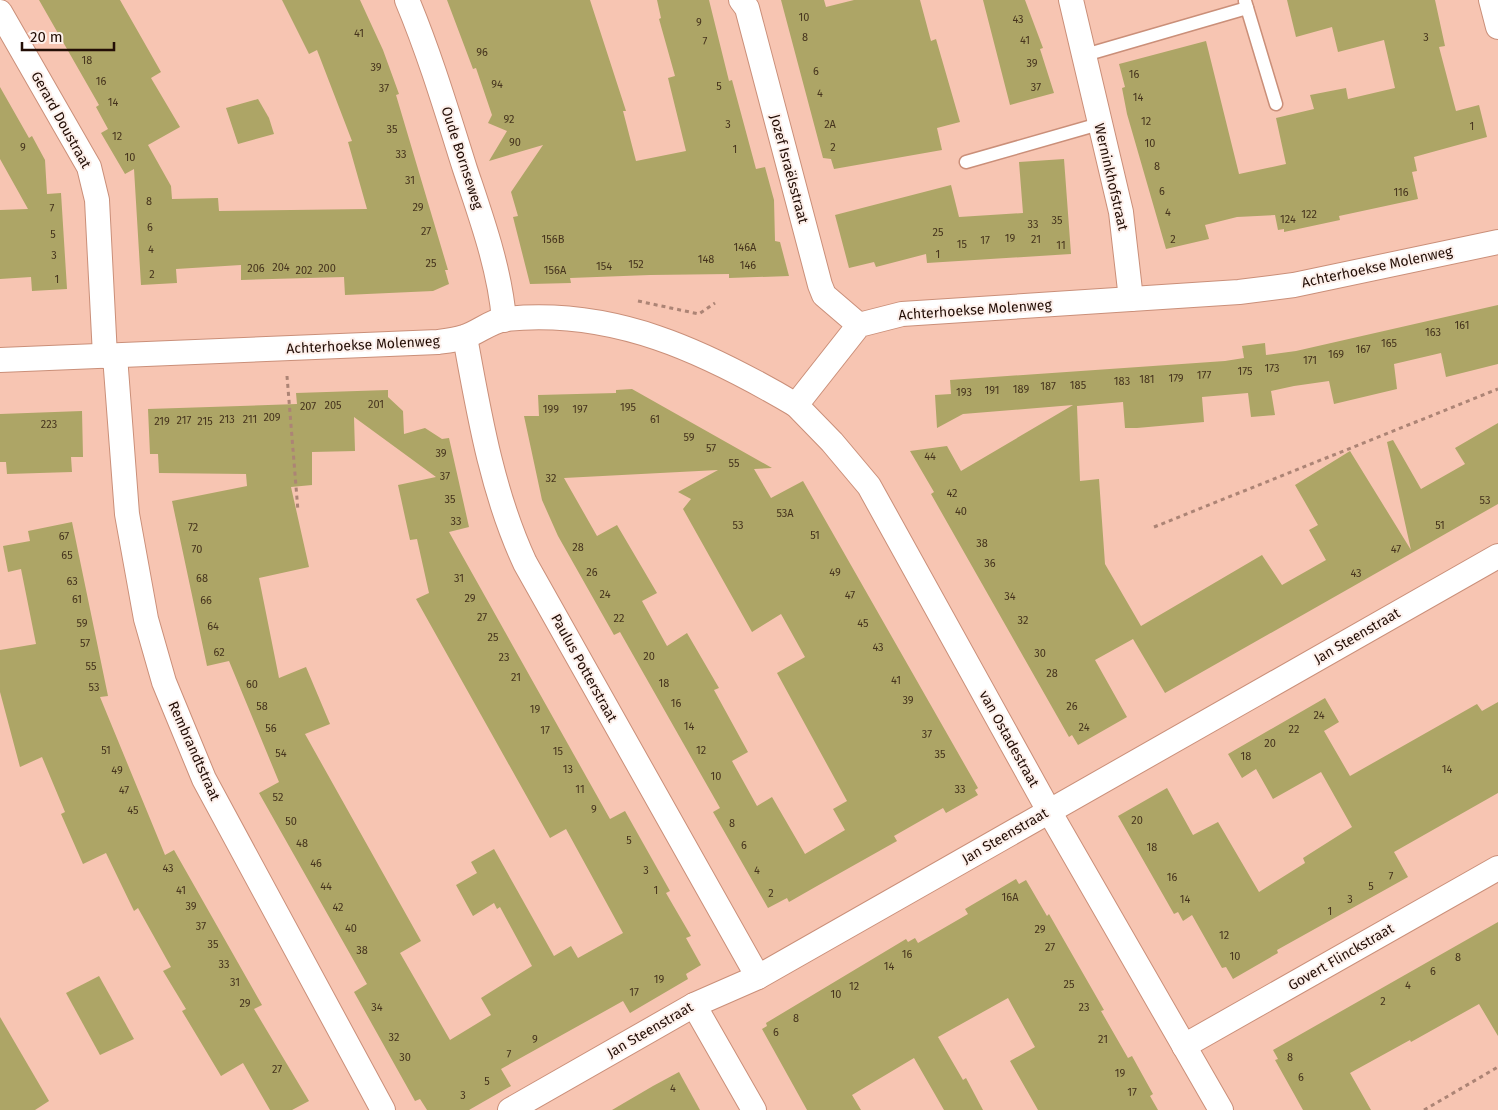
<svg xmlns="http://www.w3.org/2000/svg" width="1498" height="1110" viewBox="0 0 1498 1110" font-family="'Fira Sans',sans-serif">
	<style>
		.building { fill: #ada566; fill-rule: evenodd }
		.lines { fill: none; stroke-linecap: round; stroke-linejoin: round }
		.lane-casing { stroke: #ca8f79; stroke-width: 15 }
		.street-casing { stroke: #ca8f79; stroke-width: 26 }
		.path { stroke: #ac8475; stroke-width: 3; stroke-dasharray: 4 4; stroke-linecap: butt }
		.lane { stroke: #fff; stroke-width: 12 }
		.street { stroke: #fff; stroke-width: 24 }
		.labels { text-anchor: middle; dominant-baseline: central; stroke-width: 4; stroke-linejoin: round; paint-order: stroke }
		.number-label { font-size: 11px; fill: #46341e }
		.street-label { font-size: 14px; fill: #230e06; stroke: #fdf0eb }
	</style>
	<rect width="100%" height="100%" fill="#f7c5b2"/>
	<g class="building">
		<polygon points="39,0 120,0 161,72 151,78 180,127 148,145 171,186 172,199 218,198 219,211 367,209 348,142 352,141 317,50 309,54 282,0 360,0 383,50 399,94 396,95 448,270 445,270 449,284 433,291 345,295 344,277 241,280 241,265 176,269 177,283 141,285 134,169 125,174 101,133 108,129 96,107 99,105"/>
		<polygon points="447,0 590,0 626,111 623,111 636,161 686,151 668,78 675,76 659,19 661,18 657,0 709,0 729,81 732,80 756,169 765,167 774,200 775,241 780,242 789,276 729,278 729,274 650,275 570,278 571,283 530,284 513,217 518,216 511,192 543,145 489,161 507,131 488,123 492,115 476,68 473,69"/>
		<polygon points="781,0 824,0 826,7 854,0 920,0 931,41 936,39 960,122 937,128 942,150 834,169 831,159 823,158"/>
		<polygon points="983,0 1025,0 1043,48 1040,49 1054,93 1010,105"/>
		<polygon points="1287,0 1435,0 1445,46 1439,47 1456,111 1479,105 1487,137 1414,157 1417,171 1412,172 1418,199 1339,216 1340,220 1284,232 1284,229 1278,230 1275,215 1237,217 1205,225 1209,239 1166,249 1127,114 1122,88 1125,87 1119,64 1206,41 1239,174 1286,164 1276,118 1314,109 1310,95 1346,88 1348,99 1395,88 1384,40 1338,52 1332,27 1296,37"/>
		<polygon points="0,87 29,138 32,136 45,160 47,194 61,193 67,289 32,291 31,277 0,279 0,210 28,209 0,159"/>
		<polygon points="258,99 269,118 274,134 238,144 226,108"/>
		<polygon points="1064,159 1071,254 927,263 926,254 876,267 874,262 849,268 835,215 951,185 959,217 1023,213 1019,162"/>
		<polygon points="1498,305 1498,364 1446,377 1441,353 1394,364 1397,389 1334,404 1329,381 1294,386 1271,391 1275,415 1251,417 1248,393 1202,397 1204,422 1137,428 1125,428 1123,402 1077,406 1080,481 1099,479 1105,564 1141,626 1262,555 1282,585 1326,560 1309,530 1318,525 1295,485 1350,451 1411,550 1387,442 1393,440 1421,489 1465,464 1455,448 1498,423 1498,504 1165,693 1133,639 1095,660 1127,717 1078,745 1072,735 1069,737 931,494 934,492 910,451 947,446 961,471 1073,405 963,414 937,428 935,395 951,394 950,380 1225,361 1244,358 1242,346 1265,343 1266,355 1296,351"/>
		<path d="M632,389L772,468L754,469L771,498L803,481L978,788L975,790L978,795L946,813L943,808L894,836L897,841L817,886L789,902L787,898L768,908L713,812L720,808L620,632L614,635L558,536L542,500L524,416H539L538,395L616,393V390ZM718,470L678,492L691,499L683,509L752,632L781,614L805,657L777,673L847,801L833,809L845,830L805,854L772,797L757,806L732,761L748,752L714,690L719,688L687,633L667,646L642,601L657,593L617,525L597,536L564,478Z"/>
		<path d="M388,390V397L403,411L404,434L425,428L442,439L449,438L469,527L449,532L610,819L625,811L670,891L666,893L691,936L686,938L701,965L686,974L688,979L630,1013L623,1001L501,1069L511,1086L469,1110H427L420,1099L415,1101L354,992L367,984L259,793L279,782L229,661L207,666L172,501L247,486L246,474L159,473L158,454H150L148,409L297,404L296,393ZM354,417L436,477L398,485L410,540L417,539L429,593L416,599L550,838L566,829L623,933L578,958L571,946L554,956L494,849L471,862L477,873L456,885L473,916L494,903L497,909L500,907L532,966L481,998L491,1015L450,1040L400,953L421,941L305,734L330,724L306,667L279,678L259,578L309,567L291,487L312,485V452L355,451Z"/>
		<polygon points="82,411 83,457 71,457 72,472 7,474 6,462 0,462 0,414"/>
		<polygon points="72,522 108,696 100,697 165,855 174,850 262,1005 254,1009 309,1101 292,1110 270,1110 243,1063 221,1076 182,1011 186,1009 163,971 171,967 138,908 134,911 106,853 83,864 61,814 65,812 42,757 20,767 0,692 0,650 36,644 21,569 8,572 3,546 30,541 28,531"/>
		<polygon points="1325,698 1339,722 1324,731 1350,776 1477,704 1482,711 1498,702 1498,793 1394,852 1408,877 1277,950 1278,953 1233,979 1226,967 1222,968 1192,915 1183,921 1178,912 1174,914 1118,816 1167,788 1193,835 1218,822 1259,892 1305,863 1303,858 1352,827 1321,772 1273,799 1256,769 1242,778 1228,754"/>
		<polygon points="1016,879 1019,884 1026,880 1047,916 1049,914 1104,1010 1101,1011 1128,1058 1132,1056 1153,1094 1150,1096 1158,1110 1038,1110 1010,1061 1035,1047 1008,998 938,1037 963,1080 966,1078 983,1110 944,1110 914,1058 852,1095 861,1110 807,1110 762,1029 767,1026 766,1023 906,939 908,942 915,938 918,943 968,914 965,909"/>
		<polygon points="1498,922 1498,1036 1479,1004 1411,1042 1410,1040 1350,1073 1371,1110 1303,1110 1275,1060 1278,1059 1273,1050"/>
		<polygon points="99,976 134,1039 100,1055 66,993"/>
		<polygon points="0,1017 49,1101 35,1110 0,1110"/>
		<polygon points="679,1072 700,1110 612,1110 653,1086"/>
	</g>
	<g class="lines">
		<defs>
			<g id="lane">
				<polyline points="1245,1 1276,104"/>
				<polyline points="1085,55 1247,8"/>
				<polyline points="966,162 1099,124"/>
			</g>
			<g id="street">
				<path d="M407,0C430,55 447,112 465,169C481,217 500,269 504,320"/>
				<polyline points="741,0 747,8 820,285 824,295 859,325"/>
				<polyline points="1071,0 1121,212 1131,299"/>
				<polyline points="1491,0 1498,27"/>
				<polyline points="0,12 89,167 97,200 105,356"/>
				<path d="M465,337C479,414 492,492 525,563L758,977"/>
				<polyline points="115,356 127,514 146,619 164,682 204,779 383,1110"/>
				<path d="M0,360L438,342C446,341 456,340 464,337C478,333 490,321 506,319C614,308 706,352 796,405L859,325L902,314L1239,292L1294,285L1498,242"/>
				<polyline points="796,405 832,442 869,486 1049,811 1221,1110"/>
				<polyline points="694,1005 754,1110"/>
				<polyline points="1184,1046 1498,868"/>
				<polyline points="510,1110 694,1005 758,977 1498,556"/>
			</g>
		</defs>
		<use href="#lane" class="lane-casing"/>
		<use href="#street" class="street-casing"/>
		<g class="path">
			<polyline points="638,301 699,314 715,303"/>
			<polyline points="287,376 298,511"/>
			<polyline points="1154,527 1498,389"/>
			<polyline points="1424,1110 1498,1067"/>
		</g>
		<use href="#lane" class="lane"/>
		<use href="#street" class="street"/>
	</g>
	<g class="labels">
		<g class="number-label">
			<text x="804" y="17">10</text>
			<text x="1018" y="19">43</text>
			<text x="699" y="22">9</text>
			<text x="359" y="33">41</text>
			<text x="805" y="37">8</text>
			<text x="1426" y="37">3</text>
			<text x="1025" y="40">41</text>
			<text x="705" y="41">7</text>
			<text x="482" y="52">96</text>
			<text x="87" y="60">18</text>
			<text x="1032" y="63">39</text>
			<text x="376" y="67">39</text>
			<text x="816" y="71">6</text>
			<text x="1134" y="74">16</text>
			<text x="101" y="81">16</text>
			<text x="497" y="84">94</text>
			<text x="719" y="86">5</text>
			<text x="1036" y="87">37</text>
			<text x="384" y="88">37</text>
			<text x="820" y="93">4</text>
			<text x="1138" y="97">14</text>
			<text x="113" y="102">14</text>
			<text x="509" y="119">92</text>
			<text x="1146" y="121">12</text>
			<text x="728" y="124">3</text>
			<text x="830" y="124">2A</text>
			<text x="1472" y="126">1</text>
			<text x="392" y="129">35</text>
			<text x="117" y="136">12</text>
			<text x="515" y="142">90</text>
			<text x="1150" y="143">10</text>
			<text x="23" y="147">9</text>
			<text x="833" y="147">2</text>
			<text x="735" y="149">1</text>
			<text x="401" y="154">33</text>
			<text x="130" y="157">10</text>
			<text x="1157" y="166">8</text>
			<text x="410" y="180">31</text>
			<text x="1162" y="191">6</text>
			<text x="1401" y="192">116</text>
			<text x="149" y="201">8</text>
			<text x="418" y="207">29</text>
			<text x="52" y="208">7</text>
			<text x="1168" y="212">4</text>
			<text x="1309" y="214">122</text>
			<text x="1288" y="219">124</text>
			<text x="1057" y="220">35</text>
			<text x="1033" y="224">33</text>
			<text x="150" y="227">6</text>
			<text x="426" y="231">27</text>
			<text x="938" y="232">25</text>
			<text x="53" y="234">5</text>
			<text x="1010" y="238">19</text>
			<text x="553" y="239">156B</text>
			<text x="1036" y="239">21</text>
			<text x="1173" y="239">2</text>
			<text x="985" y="240">17</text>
			<text x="962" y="244">15</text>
			<text x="1061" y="245">11</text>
			<text x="745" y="247">146A</text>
			<text x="151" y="249">4</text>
			<text x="938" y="254">1</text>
			<text x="54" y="255">3</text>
			<text x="706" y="259">148</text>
			<text x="431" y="263">25</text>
			<text x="636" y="264">152</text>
			<text x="748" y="265">146</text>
			<text x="604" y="266">154</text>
			<text x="281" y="267">204</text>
			<text x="256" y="268">206</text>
			<text x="327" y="268">200</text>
			<text x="304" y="270">202</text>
			<text x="555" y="270">156A</text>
			<text x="152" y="274">2</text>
			<text x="57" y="279">1</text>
			<text x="1462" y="325">161</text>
			<text x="1433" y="332">163</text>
			<text x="1389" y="343">165</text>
			<text x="1363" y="349">167</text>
			<text x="1336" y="354">169</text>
			<text x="1310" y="360">171</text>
			<text x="1272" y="368">173</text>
			<text x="1245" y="371">175</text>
			<text x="1204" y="375">177</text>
			<text x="1176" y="378">179</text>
			<text x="1147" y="379">181</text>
			<text x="1122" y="381">183</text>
			<text x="1078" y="385">185</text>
			<text x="1048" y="386">187</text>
			<text x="1021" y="389">189</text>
			<text x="992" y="390">191</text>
			<text x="964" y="392">193</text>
			<text x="376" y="404">201</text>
			<text x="333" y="405">205</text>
			<text x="308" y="406">207</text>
			<text x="628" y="407">195</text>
			<text x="551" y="409">199</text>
			<text x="580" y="409">197</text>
			<text x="272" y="417">209</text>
			<text x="227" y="419">213</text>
			<text x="250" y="419">211</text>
			<text x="655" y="419">61</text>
			<text x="184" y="420">217</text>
			<text x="162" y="421">219</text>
			<text x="205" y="421">215</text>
			<text x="49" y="424">223</text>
			<text x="689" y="437">59</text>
			<text x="711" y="448">57</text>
			<text x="441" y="453">39</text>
			<text x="930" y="456">44</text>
			<text x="734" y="463">55</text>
			<text x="445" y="476">37</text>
			<text x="551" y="478">32</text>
			<text x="952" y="493">42</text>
			<text x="450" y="499">35</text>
			<text x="1485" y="500">53</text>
			<text x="961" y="511">40</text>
			<text x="785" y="513">53A</text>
			<text x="456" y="521">33</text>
			<text x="738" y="525">53</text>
			<text x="1440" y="525">51</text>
			<text x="193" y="527">72</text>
			<text x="815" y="535">51</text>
			<text x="64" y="536">67</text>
			<text x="982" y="543">38</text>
			<text x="578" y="547">28</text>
			<text x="197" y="549">70</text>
			<text x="1396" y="549">47</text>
			<text x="67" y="555">65</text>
			<text x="990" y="563">36</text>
			<text x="592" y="572">26</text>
			<text x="835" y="572">49</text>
			<text x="1356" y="573">43</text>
			<text x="202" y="578">68</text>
			<text x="459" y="578">31</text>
			<text x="72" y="581">63</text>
			<text x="605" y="594">24</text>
			<text x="850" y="595">47</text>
			<text x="1010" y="596">34</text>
			<text x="470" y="598">29</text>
			<text x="77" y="599">61</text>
			<text x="206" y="600">66</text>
			<text x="482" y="617">27</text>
			<text x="619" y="618">22</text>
			<text x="1023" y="620">32</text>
			<text x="82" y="623">59</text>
			<text x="863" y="623">45</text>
			<text x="213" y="626">64</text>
			<text x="493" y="637">25</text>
			<text x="85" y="643">57</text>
			<text x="878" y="647">43</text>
			<text x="219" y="652">62</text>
			<text x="1040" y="653">30</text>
			<text x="649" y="656">20</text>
			<text x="504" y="657">23</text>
			<text x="91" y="666">55</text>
			<text x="1052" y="673">28</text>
			<text x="516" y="677">21</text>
			<text x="896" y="680">41</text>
			<text x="664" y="683">18</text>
			<text x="252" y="684">60</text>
			<text x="94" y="687">53</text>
			<text x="908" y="700">39</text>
			<text x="676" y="703">16</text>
			<text x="262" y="706">58</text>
			<text x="1072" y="706">26</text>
			<text x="535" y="709">19</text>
			<text x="1319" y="715">24</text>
			<text x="689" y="726">14</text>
			<text x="1084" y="727">24</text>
			<text x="271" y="728">56</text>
			<text x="1294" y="729">22</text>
			<text x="545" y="730">17</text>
			<text x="927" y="734">37</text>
			<text x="1270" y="743">20</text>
			<text x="106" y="750">51</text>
			<text x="701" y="750">12</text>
			<text x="558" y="751">15</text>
			<text x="281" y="753">54</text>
			<text x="940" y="754">35</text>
			<text x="1246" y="756">18</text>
			<text x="568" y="769">13</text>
			<text x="1447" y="769">14</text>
			<text x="117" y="770">49</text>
			<text x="716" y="776">10</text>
			<text x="580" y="789">11</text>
			<text x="960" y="789">33</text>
			<text x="124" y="790">47</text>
			<text x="278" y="797">52</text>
			<text x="594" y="809">9</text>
			<text x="133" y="810">45</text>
			<text x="1137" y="820">20</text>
			<text x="291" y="821">50</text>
			<text x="732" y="823">8</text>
			<text x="629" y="840">5</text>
			<text x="302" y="843">48</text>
			<text x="744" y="845">6</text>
			<text x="1152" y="847">18</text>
			<text x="316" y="863">46</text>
			<text x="168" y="868">43</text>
			<text x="646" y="870">3</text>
			<text x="757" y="870">4</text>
			<text x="1391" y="876">7</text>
			<text x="1172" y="877">16</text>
			<text x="326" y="886">44</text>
			<text x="1371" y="886">5</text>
			<text x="181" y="890">41</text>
			<text x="656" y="890">1</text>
			<text x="771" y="893">2</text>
			<text x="1010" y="897">16A</text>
			<text x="1185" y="899">14</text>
			<text x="1350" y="899">3</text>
			<text x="191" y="906">39</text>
			<text x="338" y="907">42</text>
			<text x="1330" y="911">1</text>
			<text x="201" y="926">37</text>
			<text x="351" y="928">40</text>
			<text x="1040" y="929">29</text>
			<text x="1224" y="935">12</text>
			<text x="213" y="944">35</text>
			<text x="1050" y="947">27</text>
			<text x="362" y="950">38</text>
			<text x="907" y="954">16</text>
			<text x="1235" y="956">10</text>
			<text x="1458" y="957">8</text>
			<text x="224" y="964">33</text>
			<text x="889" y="966">14</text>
			<text x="1433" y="971">6</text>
			<text x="659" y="979">19</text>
			<text x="235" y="982">31</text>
			<text x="1069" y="984">25</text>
			<text x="1408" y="985">4</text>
			<text x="854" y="986">12</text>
			<text x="634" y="992">17</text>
			<text x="836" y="994">10</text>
			<text x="1383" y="1001">2</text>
			<text x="245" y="1003">29</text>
			<text x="377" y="1007">34</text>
			<text x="1084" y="1007">23</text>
			<text x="796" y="1018">8</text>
			<text x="776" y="1032">6</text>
			<text x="394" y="1037">32</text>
			<text x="535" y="1039">9</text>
			<text x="1103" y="1039">21</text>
			<text x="509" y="1054">7</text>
			<text x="405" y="1057">30</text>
			<text x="1290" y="1057">8</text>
			<text x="277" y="1069">27</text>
			<text x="1120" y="1073">19</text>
			<text x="1301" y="1077">6</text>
			<text x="487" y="1081">5</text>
			<text x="673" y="1088">4</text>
			<text x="1132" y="1092">17</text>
			<text x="463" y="1095">3</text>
		</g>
		<g class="street-label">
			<text transform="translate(61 120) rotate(61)">Gerard Doustraat</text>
			<text transform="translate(462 158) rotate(72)">Oude Bornseweg</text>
			<text transform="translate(789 169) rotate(75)">Jozef Israëlsstraat</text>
			<text transform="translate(1111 177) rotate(77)">Werninkhofstraat</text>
			<text transform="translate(1377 267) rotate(-12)">Achterhoekse Molenweg</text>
			<text transform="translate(975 310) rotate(-4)">Achterhoekse Molenweg</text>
			<text transform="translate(363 345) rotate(-3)">Achterhoekse Molenweg</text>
			<text transform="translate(1357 636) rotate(-30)">Jan Steenstraat</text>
			<text transform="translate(584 668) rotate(61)">Paulus Potterstraat</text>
			<text transform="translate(1009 739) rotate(61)">van Ostadestraat</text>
			<text transform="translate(194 751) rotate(66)">Rembrandtstraat</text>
			<text transform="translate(1005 836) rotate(-30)">Jan Steenstraat</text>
			<text transform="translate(1341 957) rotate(-30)">Govert Flinckstraat</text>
			<text transform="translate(650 1030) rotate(-30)">Jan Steenstraat</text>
		</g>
	</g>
	<path d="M22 42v8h92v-8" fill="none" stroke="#230e06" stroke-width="2.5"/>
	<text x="30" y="42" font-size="15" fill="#230e06" stroke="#fdf0eb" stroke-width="4" paint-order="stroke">20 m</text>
</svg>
